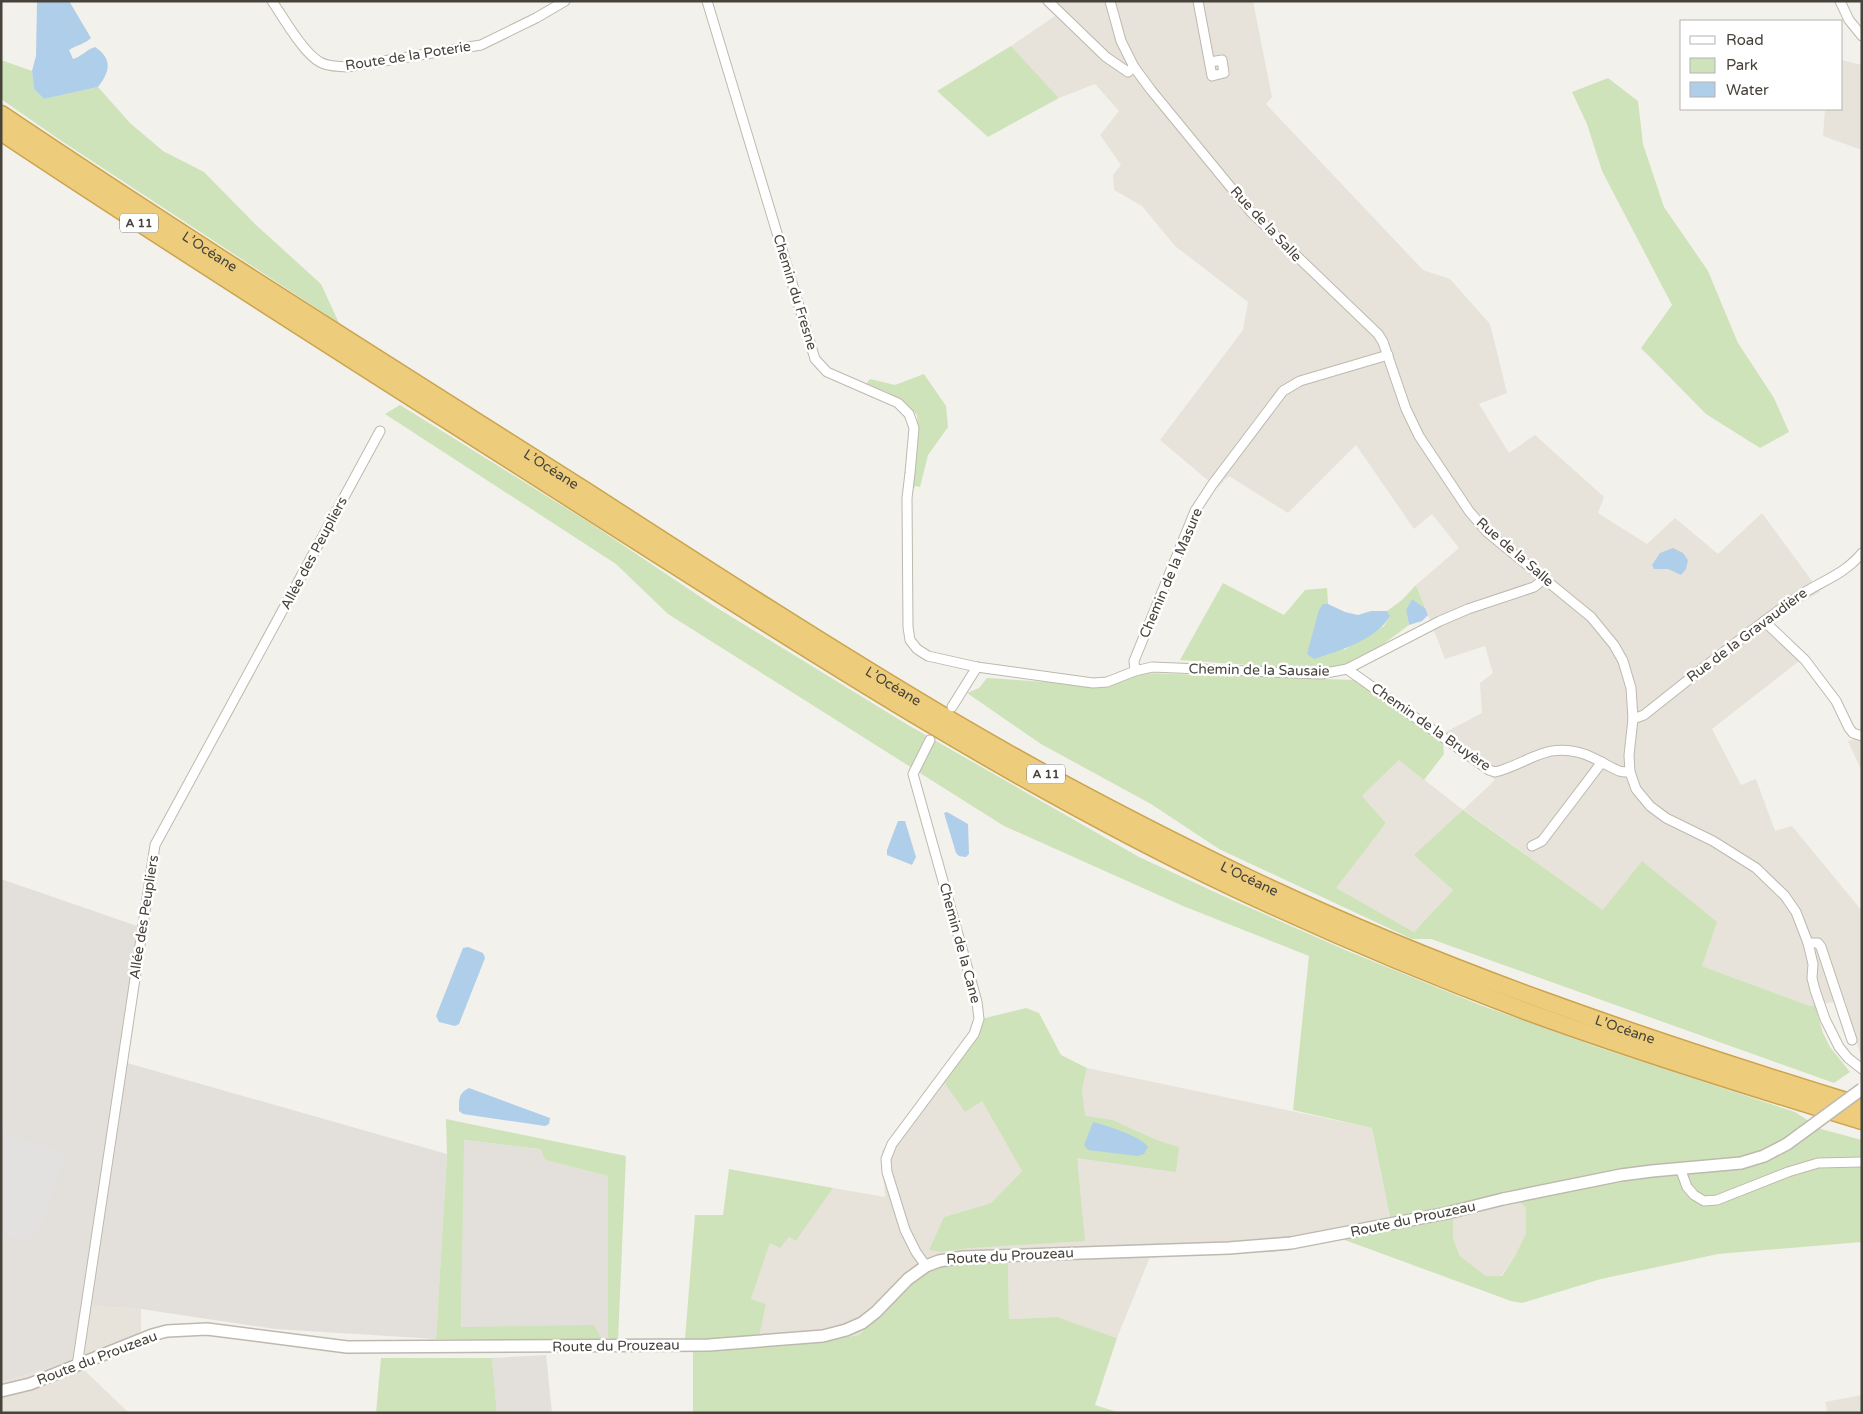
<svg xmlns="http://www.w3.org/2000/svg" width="1863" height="1414" viewBox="0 0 1863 1414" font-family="'Varela Round',sans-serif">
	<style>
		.residential { fill: #e7e3da }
		.industrial { fill: #e3e0dc }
		.green { fill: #cee3b9; fill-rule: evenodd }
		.parking { fill: #e3e1df }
		.water { fill: #afcee9 }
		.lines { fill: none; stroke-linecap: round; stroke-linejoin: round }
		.minor-casing { stroke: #beb9ae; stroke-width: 11 }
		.tertiary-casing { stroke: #beb9ae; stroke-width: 14 }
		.motorway-casing { stroke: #cca34d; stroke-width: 19 }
		.minor { stroke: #fff; stroke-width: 9 }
		.tertiary { stroke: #fff; stroke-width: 11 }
		.motorway { stroke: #edcd7c; stroke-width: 16 }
		.tertiary-bridge-casing { stroke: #beb9ae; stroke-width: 14; stroke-linecap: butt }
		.tertiary-bridge { stroke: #fff; stroke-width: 11 }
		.labels { text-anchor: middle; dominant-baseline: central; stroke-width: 5; stroke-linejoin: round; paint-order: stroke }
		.shield { fill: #fff; stroke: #7e7b75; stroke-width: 1 }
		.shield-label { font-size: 12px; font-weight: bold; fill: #47423a }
		.street-label { font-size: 14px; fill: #47423a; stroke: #fff }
	</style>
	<rect width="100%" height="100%" fill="#f3f1eb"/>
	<g class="residential">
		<polygon points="1039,1 1253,1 1272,97 1266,104 1423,270 1450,279 1490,324 1507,393 1479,404 1509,453 1535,435 1604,497 1598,513 1647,544 1675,518 1718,554 1762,513 1820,592 1779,615 1774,625 1807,655 1712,729 1741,785 1756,779 1775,831 1792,826 1862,911 1862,1054 1860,1054 1845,1000 1810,1006 1702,966 1603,910 1464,810 1453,890 1414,932 1335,888 1386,823 1362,796 1399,760 1463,810 1495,780 1446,732 1482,713 1480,683 1493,673 1485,646 1445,659 1416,585 1459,548 1432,514 1414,529 1356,445 1288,513 1229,476 1217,488 1160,440 1243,330 1248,302 1175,246 1142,206 1114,190 1113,175 1121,165 1100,135 1119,111 1095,84 1059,98 1011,46 1055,16"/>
		<polygon points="1842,60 1862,65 1862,150 1823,136 1825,109 1842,109"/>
		<polygon points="1862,737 1862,772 1848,741"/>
		<polygon points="1087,1068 1372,1128 1392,1227 1275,1252 1150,1257 1117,1338 1057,1317 1009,1319 1008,1261 885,1311 859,1335 800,1344 757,1348 766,1304 751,1299 770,1243 789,1237 796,1241 833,1188 885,1197 882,1151 939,1075 982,1101 1022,1171 991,1203 944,1217 941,1252 971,1248 1076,1158 1179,1147 1157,1140 1113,1120 1084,1117 1082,1090"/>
		<polygon points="1519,1201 1526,1208 1526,1233 1515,1256 1501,1276 1486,1276 1460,1256 1453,1239 1453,1217"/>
		<polygon points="82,1305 141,1309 141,1346 84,1370 129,1413 1,1413 1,1382 73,1360"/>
		<polygon points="1862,1395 1862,1413 1828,1413 1825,1402"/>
	</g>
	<g class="industrial">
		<polygon points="1,879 140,927 120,1061 447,1154 436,1339 275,1329 141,1309 82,1305 74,1360 1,1382"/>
		<polygon points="463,1140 540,1149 545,1160 608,1176 608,1338 603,1341 461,1327"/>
		<polygon points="546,1355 552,1413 497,1413 492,1358"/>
	</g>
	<g class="green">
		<polygon points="1011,46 1059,98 988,137 937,91"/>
		<polygon points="1,60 32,71 34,89 44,99 98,87 130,123 163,151 204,172 255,224 321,284 339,323 60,140 1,99"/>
		<polygon points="1608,78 1638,101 1643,144 1664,207 1708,271 1738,343 1774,398 1789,432 1760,448 1706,414 1641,348 1672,305 1602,171 1587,124 1572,92"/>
		<polygon points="924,374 946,406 948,427 928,455 920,487 916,486 911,490 918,434 917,415 905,402 887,392 866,384 870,379 895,385"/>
		<path d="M400,405L590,523L714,606L908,725L1139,857L1230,899L1350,952L1480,1005L1597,1047L1795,1112L1821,1129L1862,1140V1242L1718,1254L1601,1279L1522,1303L1511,1301L1342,1239L1392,1227L1372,1128L1293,1110L1309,956L1183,906L1004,826L668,614L616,564L385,414ZM1519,1201L1526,1208V1233L1515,1256L1502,1276H1486L1460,1256L1453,1239V1217Z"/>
		<polygon points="1223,583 1284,615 1305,590 1327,588 1328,604 1323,604 1344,650 1384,626 1390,616 1387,611 1402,600 1416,585 1425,608 1412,599 1406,610 1409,625 1382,645 1339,667 1314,670 1180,660"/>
		<polygon points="1145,673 1355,680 1443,742 1444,754 1424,780 1399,760 1362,796 1386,823 1336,888 1414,932 1453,890 1414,855 1463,810 1603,910 1642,861 1717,922 1702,966 1810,1006 1815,1005 1823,1033 1830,1047 1850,1072 1834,1083 1431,939 1412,939 1219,849 1151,804 1041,744 967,693 979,688 987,678 1109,686"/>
		<polygon points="1026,1008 1039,1013 1061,1055 1087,1068 1082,1090 1085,1116 1113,1120 1157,1140 1179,1147 1176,1172 1077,1158 1085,1241 971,1248 941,1252 929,1250 944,1217 991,1203 1022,1171 982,1101 965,1112 939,1075 968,1036 985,1018"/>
		<polygon points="446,1119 626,1156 618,1340 608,1338 608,1176 545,1160 540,1149 464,1140 461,1327 594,1325 603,1341 436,1339 447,1154"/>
		<polygon points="729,1169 833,1188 796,1241 789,1237 780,1248 770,1243 751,1299 766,1304 757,1348 800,1344 859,1335 885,1311 903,1290 926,1273 952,1262 1008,1261 1009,1319 1057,1317 1117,1338 1095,1405 1120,1413 693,1413 693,1353 685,1339 695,1215 723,1215"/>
		<polygon points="381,1358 492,1358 497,1413 376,1413"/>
	</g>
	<polygon class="parking" points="1,1131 67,1154 37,1239 31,1237 29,1243 1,1234"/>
	<g class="water">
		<path d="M37,1H69L91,38C85,44 77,45 69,50L73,59C81,57 86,50 95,47C113,59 110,72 98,87L44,99L34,89L32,71L36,56Z"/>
		<polygon points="1673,548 1683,553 1688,560 1686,569 1681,575 1668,569 1654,569 1652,565 1660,553"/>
		<polygon points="1412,599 1425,608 1428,615 1422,621 1409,625 1406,610"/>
		<path d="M1323,604H1328L1345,612L1358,615L1371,611H1387L1390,616C1376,640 1339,651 1314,659L1307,654L1319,610Z"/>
		<polygon points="947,812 968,824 969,854 966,857 959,856 956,853 944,813"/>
		<polygon points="898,821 905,821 916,857 912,865 887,855 887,850"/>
		<polygon points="468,947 483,953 485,958 459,1024 455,1026 439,1022 436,1016 463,948"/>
		<path d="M469,1088L550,1118L549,1124L545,1126L463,1114L459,1111C459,1100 458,1093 469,1088Z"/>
		<path d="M1093,1122C1107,1126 1141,1136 1148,1147L1144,1154L1138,1156L1088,1150L1084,1145Z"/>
	</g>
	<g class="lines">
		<defs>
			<g id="minor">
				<path d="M272,1C283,17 304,54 320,62C328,67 338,66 347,67L481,45L536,18L565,1"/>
				<polyline points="707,1 815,359 827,372 898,403 909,414 914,428 910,473 907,498 908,627 910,640 917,649 928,656 977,667 1093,683 1107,682 1135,671 1134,661 1195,511 1212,485 1283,391 1300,381 1388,355"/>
				<polyline points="1048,1 1106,57 1128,72 1134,67"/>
				<polyline points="1110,1 1121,41 1134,67 1151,90 1251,212 1378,334 1383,342 1406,409 1419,436 1469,511 1487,532 1591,617 1614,645 1623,661 1631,688 1633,719 1629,755 1630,772 1636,789 1650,806 1666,818 1713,841 1756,868 1785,896 1796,912 1808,943 1813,964 1812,978 1815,990 1825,1019 1839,1047 1848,1058 1862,1069"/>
				<polyline points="1198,1 1212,76 1224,73 1222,60 1210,62"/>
				<polyline points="1840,1 1849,20 1862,36"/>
				<polyline points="1764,621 1805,660 1836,701 1849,728 1853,733 1862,736"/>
				<path d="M1347,669L1489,770L1495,772C1528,764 1546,741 1584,754C1596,758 1607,766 1619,771C1622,772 1626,772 1630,772"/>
				<polyline points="1135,671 1152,667 1321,674 1347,669 1440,621 1468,609 1534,587 1544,579"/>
				<polyline points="952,707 977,667"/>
				<path d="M1633,719L1644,715C1694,675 1744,635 1796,598C1820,581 1843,576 1862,553"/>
				<polyline points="1532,846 1542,841 1602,762"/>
				<polyline points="1808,943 1818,943 1821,947 1852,1040"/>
				<polyline points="1680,1168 1687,1187 1694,1195 1704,1201 1717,1200 1788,1172 1818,1163 1862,1162"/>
				<polyline points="926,1266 916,1252 905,1230 887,1172 886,1159 892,1144 974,1034 979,1019 977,1002 913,774 930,740"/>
				<polyline points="77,1366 155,845 380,431"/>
			</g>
			<polyline id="tertiary" points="1,1391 30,1384 152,1335 167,1331 207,1329 347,1347 709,1345 823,1336 846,1330 862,1323 876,1312 908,1279 926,1266 939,1261 963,1257 1229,1248 1291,1243 1447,1213 1503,1199 1621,1175 1652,1171 1741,1163 1764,1156 1787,1144 1802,1133"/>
			<g id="motorway">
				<path id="s1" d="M1,114C193,243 388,365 583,489C705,568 827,647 952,721C1047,777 1145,828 1244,876C1443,971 1651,1041 1862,1106"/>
				<path d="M1,132C196,262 394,386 591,512C801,646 1009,781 1234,888C1330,933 1429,975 1528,1012C1638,1052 1750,1087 1862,1121"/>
			</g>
		</defs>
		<use href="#minor" class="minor-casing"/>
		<use href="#tertiary" class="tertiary-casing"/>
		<use href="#motorway" class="motorway-casing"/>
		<use href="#minor" class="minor"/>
		<use href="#tertiary" class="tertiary"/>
		<use href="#motorway" class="motorway"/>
		<defs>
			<polyline id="tertiary-bridge" points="1802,1133 1862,1089"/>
		</defs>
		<use href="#tertiary-bridge" class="tertiary-bridge-casing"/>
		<use href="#tertiary-bridge" class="tertiary-bridge"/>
	</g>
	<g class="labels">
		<g class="shield">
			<rect x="120" y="213.5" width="38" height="19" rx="4"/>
			<rect x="1027" y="764.5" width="38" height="19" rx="4"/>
		</g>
		<g class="shield-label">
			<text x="139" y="223">A 11</text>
			<text x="1046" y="774">A 11</text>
		</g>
		<g class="street-label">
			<text transform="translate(408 56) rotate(-9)">Route de la Poterie</text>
			<text transform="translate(1266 224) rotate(47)">Rue de la Salle</text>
			<text stroke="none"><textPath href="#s1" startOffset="250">L’Océane</textPath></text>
			<text transform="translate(795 292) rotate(73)">Chemin du Fresne</text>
			<text stroke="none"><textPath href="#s1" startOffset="655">L’Océane</textPath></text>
			<text transform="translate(1515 552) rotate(41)">Rue de la Salle</text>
			<text transform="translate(314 553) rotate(-62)">Allée des Peupliers</text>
			<text transform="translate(1171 573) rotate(-67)">Chemin de la Masure</text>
			<text transform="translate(1747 635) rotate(-37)">Rue de la Gravaudière</text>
			<text transform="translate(1259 670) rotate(1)">Chemin de la Sausaie</text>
			<text stroke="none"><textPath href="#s1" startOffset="1060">L’Océane</textPath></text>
			<text transform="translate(1431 727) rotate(35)">Chemin de la Bruyère</text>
			<text stroke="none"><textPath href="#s1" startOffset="1465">L’Océane</textPath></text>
			<text transform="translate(144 917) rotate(-81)">Allée des Peupliers</text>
			<text transform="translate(960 943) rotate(75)">Chemin de la Cane</text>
			<text stroke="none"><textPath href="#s1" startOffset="1870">L’Océane</textPath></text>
			<text transform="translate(1413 1219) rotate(-12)">Route du Prouzeau</text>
			<text transform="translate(1010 1256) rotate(-3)">Route du Prouzeau</text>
			<text transform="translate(616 1346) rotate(-1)">Route du Prouzeau</text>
			<text transform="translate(97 1358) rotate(-21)">Route du Prouzeau</text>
		</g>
	</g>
	<rect width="1863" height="1414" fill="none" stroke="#47423a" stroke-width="5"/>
	<rect x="1680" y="20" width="162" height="90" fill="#ffffff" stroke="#b5b3b0"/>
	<rect x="1690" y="36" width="25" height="8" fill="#ffffff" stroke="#b5b3b0"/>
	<text x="1726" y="45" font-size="15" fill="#47423a">Road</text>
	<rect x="1690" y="58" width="25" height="15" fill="#cee3b9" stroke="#b5b3b0"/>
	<text x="1726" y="70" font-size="15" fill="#47423a">Park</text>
	<rect x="1690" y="82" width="25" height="15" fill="#afcee9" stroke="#b5b3b0"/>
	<text x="1726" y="95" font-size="15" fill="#47423a">Water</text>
</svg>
